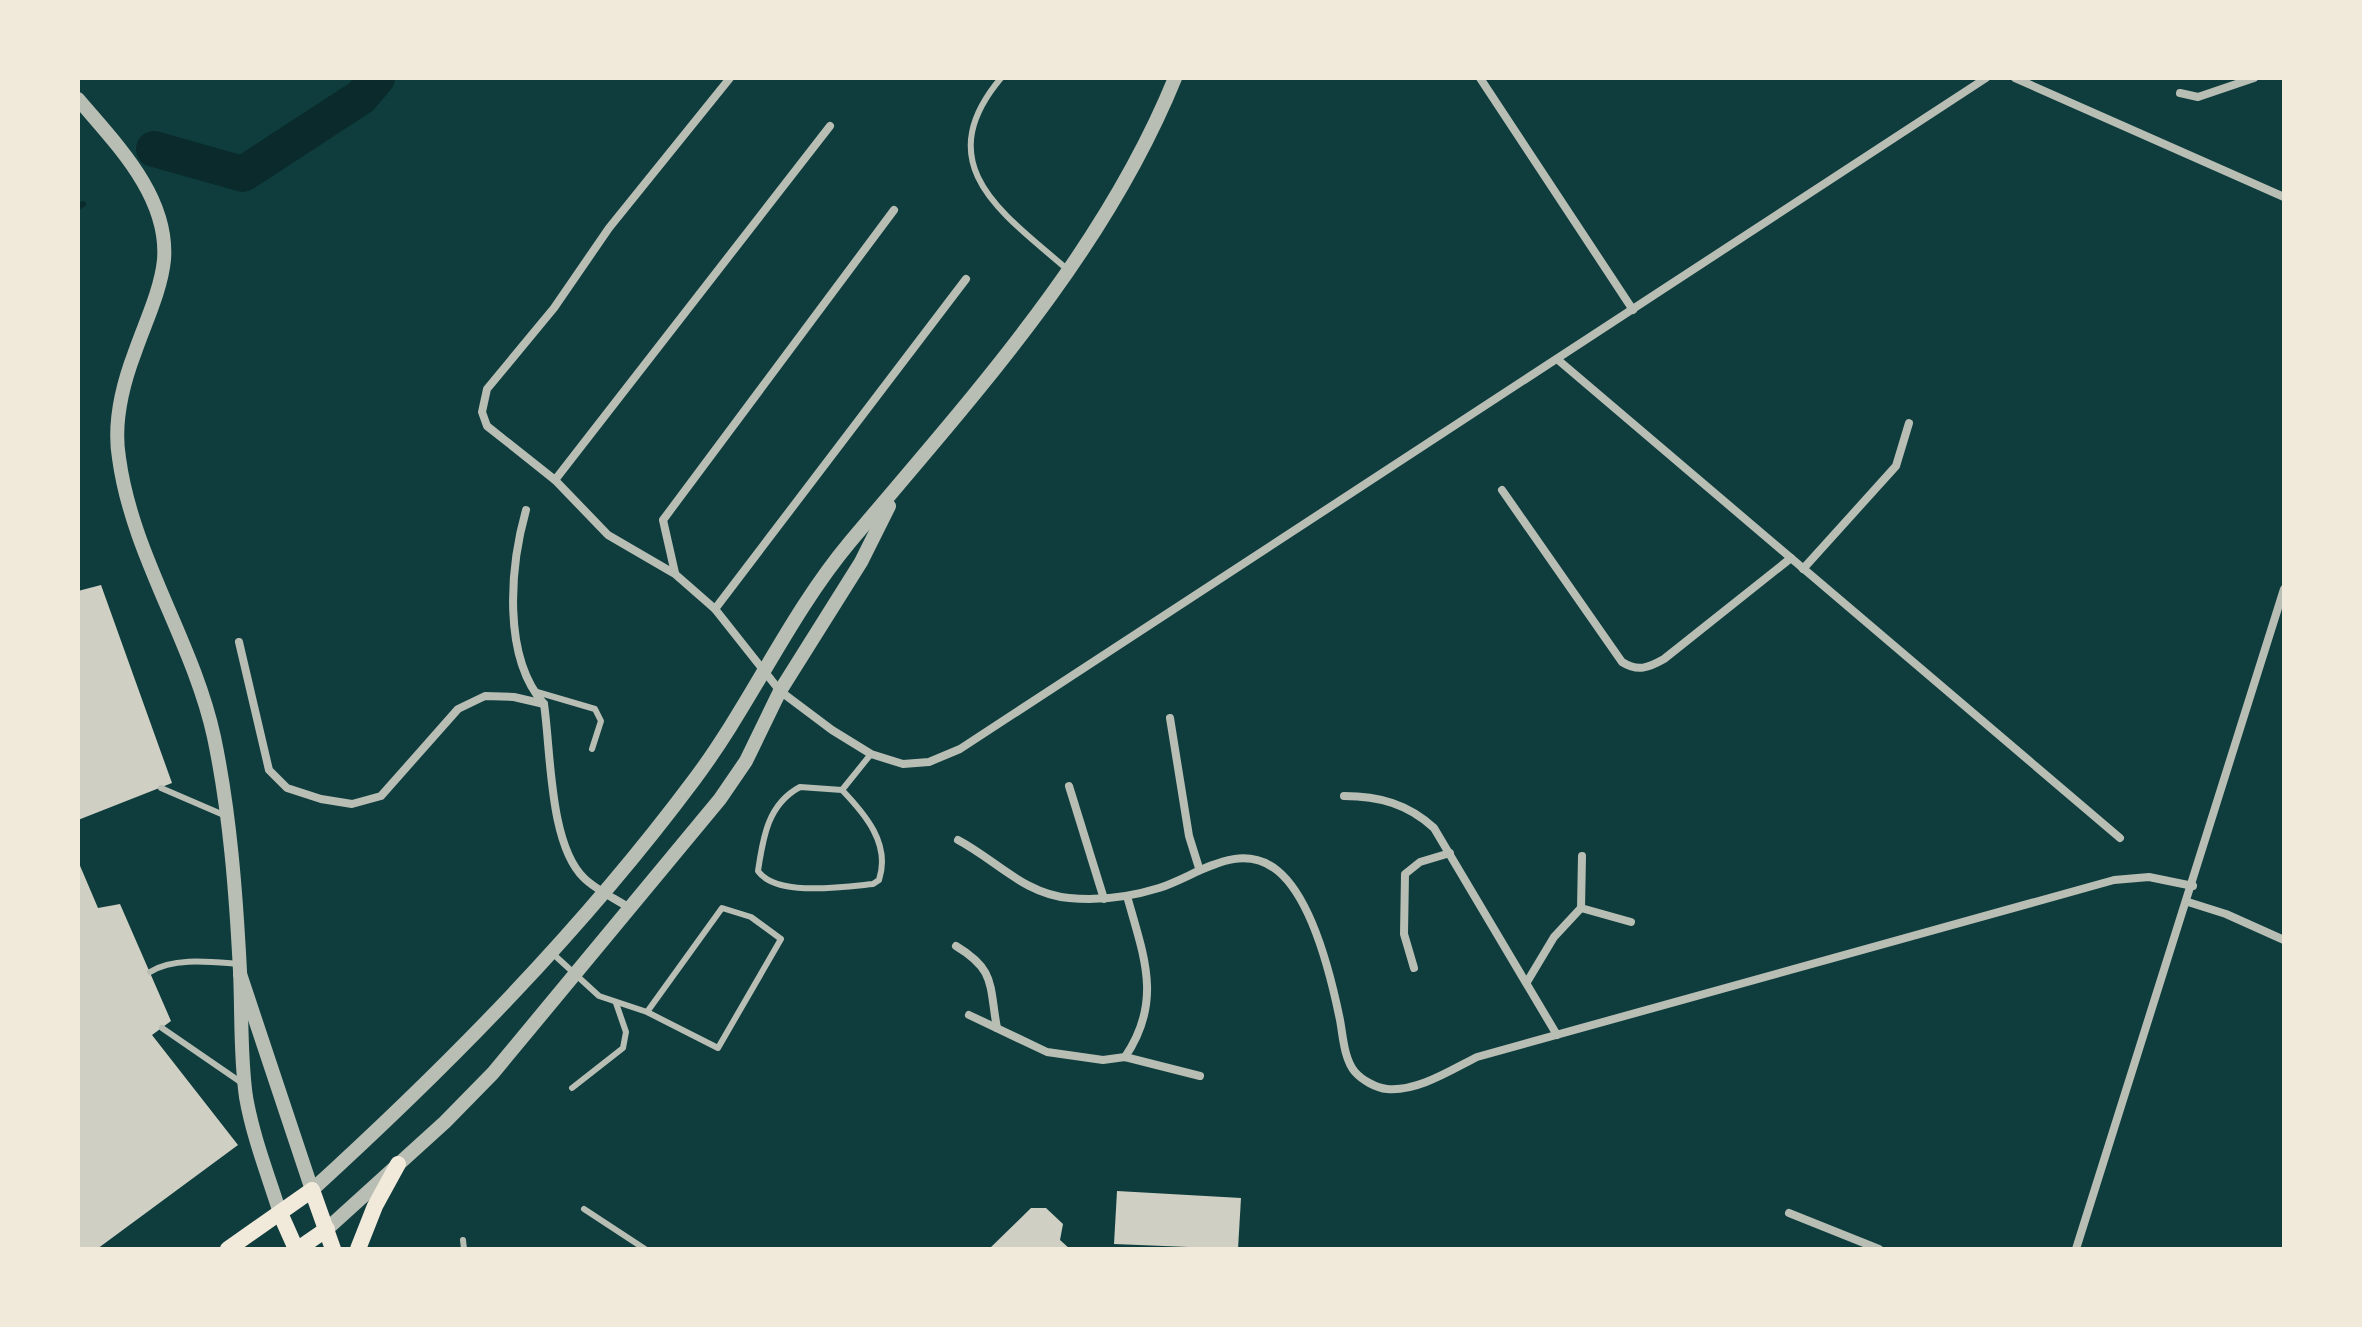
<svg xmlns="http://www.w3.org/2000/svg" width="2362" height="1327" viewBox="0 0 2362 1327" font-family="Lato,sans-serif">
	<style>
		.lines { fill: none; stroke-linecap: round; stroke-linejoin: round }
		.stream { stroke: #0a2a2b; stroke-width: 6 }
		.river { stroke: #0a2a2b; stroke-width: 36 }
		.building { fill: #cfcfc3 }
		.service { stroke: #b8beb3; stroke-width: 6 }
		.minor { stroke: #b8beb3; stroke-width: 8 }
		.tertiary { stroke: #b8beb3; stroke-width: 14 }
		.secondary { stroke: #f1e9da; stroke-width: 16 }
	</style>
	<rect width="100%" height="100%" fill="#0f3d3e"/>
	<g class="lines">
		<polyline class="stream" points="78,207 83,204"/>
		<polyline class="river" points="154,149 243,174 361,97 377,78"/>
	</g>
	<g class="building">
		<polygon points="101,585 172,783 78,820 78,591"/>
		<polygon points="78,861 98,908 120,904 171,1021 152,1035 238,1145 97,1249 78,1249"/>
		<polygon points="1117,1191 1241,1198 1238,1249 1114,1244"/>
		<polygon points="1031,1208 1046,1208 1063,1224 1060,1240 1070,1249 989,1249"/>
	</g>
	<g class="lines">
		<g class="service">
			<path d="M1001,78C927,166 1004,214 1068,270"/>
			<polyline points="537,692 595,709 601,721 592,749"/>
			<path d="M800,787L842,790C865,814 891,844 879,880L873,884C843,887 776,897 758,871C763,837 768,804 800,787Z"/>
			<polyline points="161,788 226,816"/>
			<polyline points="842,790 871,754"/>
			<polyline points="551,952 599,996 647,1012 718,1048 781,939 751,917 722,908 647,1012"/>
			<path d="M150,972C174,957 212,962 239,964"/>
			<polyline points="162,1028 242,1083"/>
			<polyline points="572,1088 623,1048 626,1032 616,1003"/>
			<polyline points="584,1209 645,1249"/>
			<polyline points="463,1240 464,1249"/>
		</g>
		<g class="minor">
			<polyline points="730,78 609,228 554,308 487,389 482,412 487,426 555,480 608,535 675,574 715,609 780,691 832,730 871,754 903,764 929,762 960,749 1986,78"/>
			<polyline points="1480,78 1633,310"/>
			<polyline points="2015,78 2284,197"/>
			<polyline points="2180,93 2198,97 2254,78"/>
			<polyline points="1557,359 2120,838"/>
			<polyline points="555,480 830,126"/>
			<path d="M1502,490L1622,662C1638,672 1648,668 1664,659L1791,558"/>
			<path d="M526,510C510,567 502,657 544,704C551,751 549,844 584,878C596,890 616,899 631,909"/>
			<polyline points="1803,569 1896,466 1909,423"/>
			<polyline points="675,573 663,520 894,210"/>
			<polyline points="715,609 966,279"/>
			<polyline points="239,642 269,770 287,788 321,799 352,804 381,796 458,709 485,696 514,697 544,704"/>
			<polyline points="1170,718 1189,836 1199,868"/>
			<polyline points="1069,786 1104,899"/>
			<path d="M1344,796C1379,796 1408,804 1434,828L1557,1035"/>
			<path d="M958,840C996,860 1024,894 1069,898C1100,901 1130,897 1159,888C1197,876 1239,839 1278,871C1313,900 1331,976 1340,1020C1343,1036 1344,1059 1355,1072C1362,1080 1376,1088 1387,1089C1417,1092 1451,1070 1477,1057L2114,880L2149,877L2193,886"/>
			<polyline points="1582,856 1581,908 1631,922"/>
			<polyline points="2188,902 2226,914 2284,940"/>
			<path d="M956,946C996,970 989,985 997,1028"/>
			<polyline points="1414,968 1404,934 1405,874 1420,862 1450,853"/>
			<polyline points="1527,982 1554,937 1581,908"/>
			<polyline points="969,1015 1047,1052 1103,1060 1125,1057 1200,1076"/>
			<path d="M1125,1057C1163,1001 1144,957 1127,896"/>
			<polyline points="1789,1213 1879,1249"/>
			<polyline points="2076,1249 2284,589"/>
		</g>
		<g class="tertiary">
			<path d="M78,99C116,144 169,196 164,260C161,290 145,323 135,352C122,386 113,422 119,458C132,555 193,641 214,737C230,813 236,894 240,971C242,1014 240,1055 246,1097C253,1137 268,1175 280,1213"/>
			<path d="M240,974L312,1190C450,1064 582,930 694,780C751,704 789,615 850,542C971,398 1103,255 1175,78"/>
			<polyline points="327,1229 445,1122 493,1073 720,799 746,761 780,691 861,562 889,506"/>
		</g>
		<g class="secondary">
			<polyline points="280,1213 296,1249"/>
			<polyline points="228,1249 312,1190 333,1249"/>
			<polyline points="298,1249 327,1229"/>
			<polyline points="358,1249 375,1206 398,1164"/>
		</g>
	</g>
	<rect width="2362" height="1327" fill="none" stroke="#f1e9da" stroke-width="160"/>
</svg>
